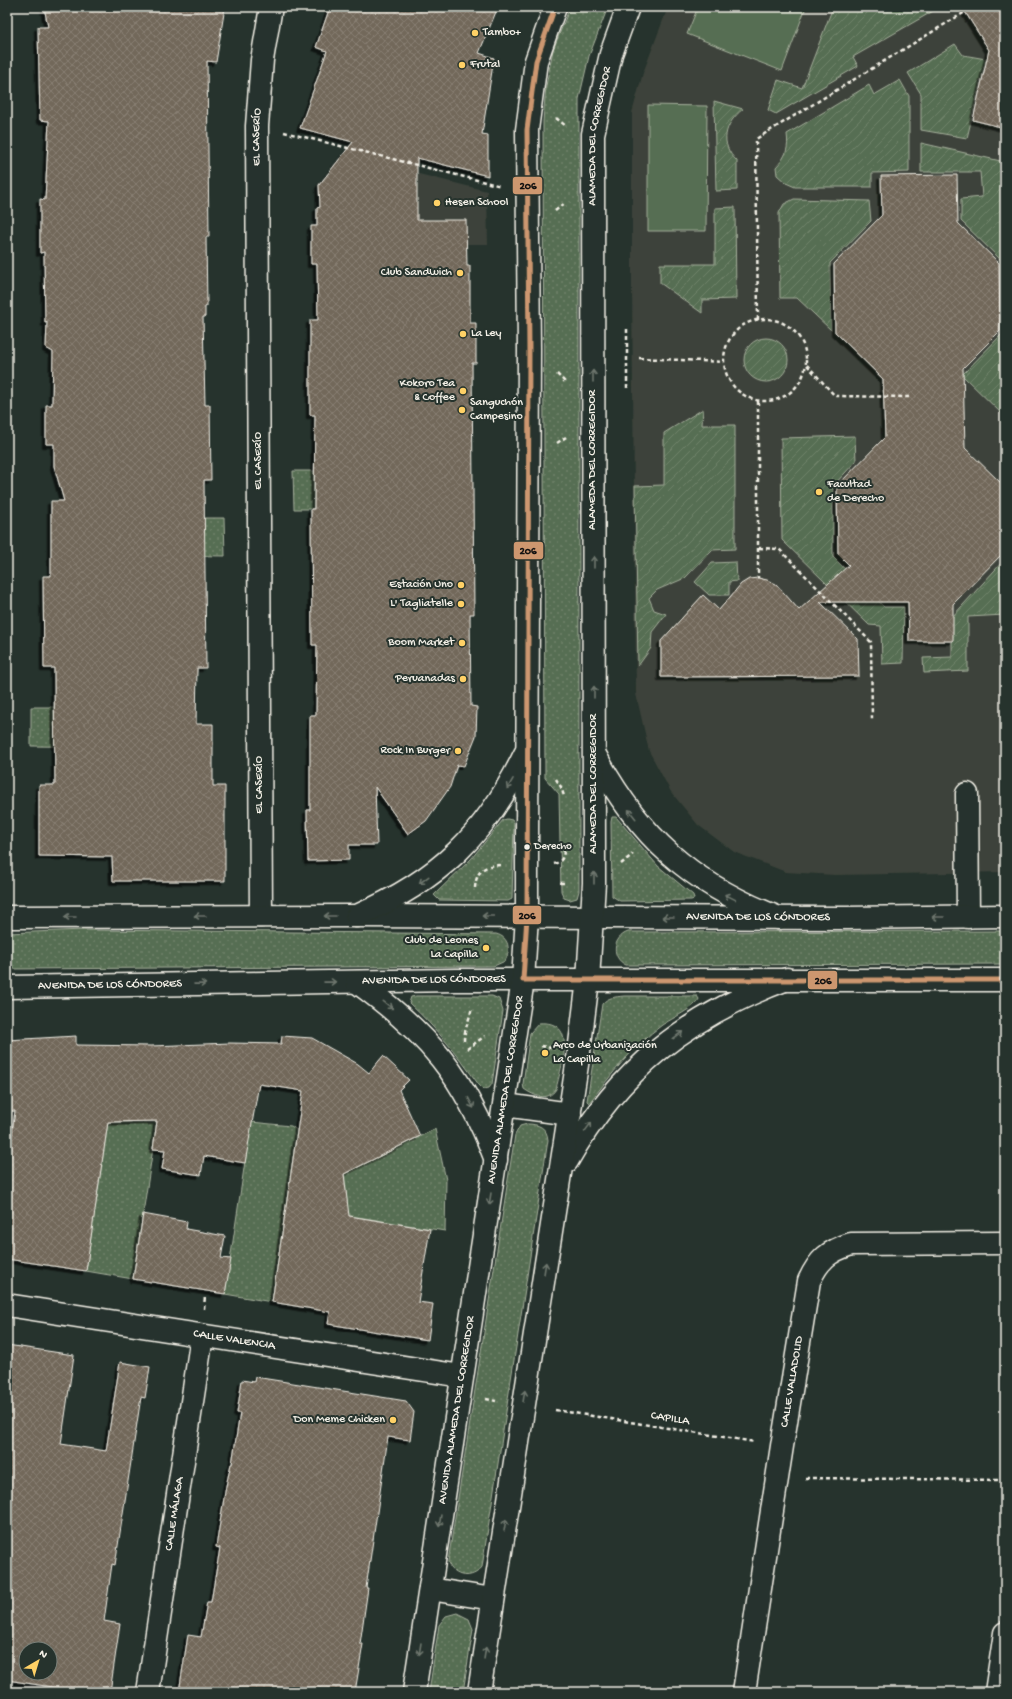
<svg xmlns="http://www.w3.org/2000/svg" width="1012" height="1699" viewBox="0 0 1012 1699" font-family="'Gochi Hand',sans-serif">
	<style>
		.built { fill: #3d433a }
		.grass { fill: url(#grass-dots); stroke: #a6b09d }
		.garden { fill: url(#garden-furrows); stroke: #a6b09d }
		.pitch { fill: #576e52; stroke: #a6b09d }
		.building { fill: url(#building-cross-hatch); stroke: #f4f1e8; fill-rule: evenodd; filter: url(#shadow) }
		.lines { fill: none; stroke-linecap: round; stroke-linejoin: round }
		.minor-casing { stroke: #f4f1e8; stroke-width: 25 }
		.major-casing { stroke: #f4f1e8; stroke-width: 25 }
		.path { stroke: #f4f1e8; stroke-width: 2.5; stroke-dasharray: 4 3; stroke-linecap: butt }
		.minor { stroke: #26332d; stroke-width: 22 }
		.major { stroke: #26332d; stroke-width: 22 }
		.bus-1-casing { stroke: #26332d; stroke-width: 8 }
		.bus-1 { stroke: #cd976f; stroke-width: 5 }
		.oneway { stroke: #6e766e }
		.poi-dot { fill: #ffd166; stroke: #26332d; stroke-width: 1.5 }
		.bus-dot { fill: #f4f1e8; stroke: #26332d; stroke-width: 1.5 }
		.labels { text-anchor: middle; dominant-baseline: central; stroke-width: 4; stroke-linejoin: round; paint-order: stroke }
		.bus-label { font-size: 11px; fill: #f4f1e8; stroke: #26332d; text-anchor: start }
		.poi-label { font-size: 12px; fill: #f4f1e8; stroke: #26332d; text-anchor: end }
		.street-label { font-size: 12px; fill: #f4f1e8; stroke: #26332d }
		.line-badge { stroke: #26332d; stroke-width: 1.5 }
		.pale-badge-label { font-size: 11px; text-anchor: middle; font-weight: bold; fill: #111 }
	</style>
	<defs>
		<pattern id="grass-dots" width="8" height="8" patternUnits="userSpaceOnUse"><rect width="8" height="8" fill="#576e52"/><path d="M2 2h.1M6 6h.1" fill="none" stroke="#70836b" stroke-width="1.8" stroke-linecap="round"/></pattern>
		<pattern id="garden-furrows" width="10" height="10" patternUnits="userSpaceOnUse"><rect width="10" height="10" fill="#576e52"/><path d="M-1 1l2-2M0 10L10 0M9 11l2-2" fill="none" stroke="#70836b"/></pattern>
		<pattern id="building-cross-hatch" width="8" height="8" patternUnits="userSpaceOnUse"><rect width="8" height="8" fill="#72685a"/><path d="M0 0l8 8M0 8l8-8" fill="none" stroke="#877e72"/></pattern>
		<filter id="shadow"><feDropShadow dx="-3.5" dy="3.5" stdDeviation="0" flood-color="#0009"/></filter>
	</defs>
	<rect width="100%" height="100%" fill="#26332d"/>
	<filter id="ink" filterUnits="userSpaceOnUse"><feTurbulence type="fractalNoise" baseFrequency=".025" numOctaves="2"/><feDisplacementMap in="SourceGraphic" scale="8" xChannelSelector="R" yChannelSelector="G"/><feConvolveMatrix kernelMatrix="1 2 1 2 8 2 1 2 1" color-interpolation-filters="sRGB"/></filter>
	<g filter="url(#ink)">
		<g class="built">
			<polygon points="668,7 1005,7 1005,872 835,875 786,872 734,852 698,825 671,792 649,751 636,694 632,289 632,113 643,73"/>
			<polygon points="387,166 487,191 488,244 388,244"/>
		</g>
		<g class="grass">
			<polygon points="570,7 608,7 589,56 579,99 579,891 577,898 570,900 564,898 561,891 559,794 545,778 543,121 546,86 553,50"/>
			<polygon points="293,471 377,471 389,509 294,509"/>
			<polygon points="129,518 224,518 225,556 149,555"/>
			<polygon points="31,707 54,707 129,747 31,746"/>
			<polygon points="612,817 616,817 658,866 693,895 694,899 691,900 620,901 612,896 611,822"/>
			<polygon points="507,819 512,820 514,824 512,899 508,901 439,900 434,895 471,859 503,820"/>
			<path d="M85,930L496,934C509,937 511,950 505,961L494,966L7,969V933Z"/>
			<path d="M1005,931V964L626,965C611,958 612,938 628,932Z"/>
			<path d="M416,996H492L499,999L503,1011L492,1084L489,1088L483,1089L479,1085C457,1054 437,1029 409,1003L411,997Z"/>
			<path d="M624,996H697L699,999C696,1007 671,1019 662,1025C633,1046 611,1075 589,1103L587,1101L602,1004C608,997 615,997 624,996Z"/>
			<path d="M539,1023C579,1020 561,1066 556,1089C548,1102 534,1096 524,1089L523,1084L530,1033Z"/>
			<polygon points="108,1122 157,1122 133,1279 86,1271"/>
			<polygon points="251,1122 291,1126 297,1130 272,1302 225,1294"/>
			<path d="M527,1124C538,1124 547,1127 548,1140L482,1567C473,1580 453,1578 448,1562L515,1135L520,1126Z"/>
			<polygon points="435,1129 446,1180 445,1231 345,1215 347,1201 344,1174"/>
			<polygon points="457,1613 469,1619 473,1629 463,1692 429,1692 439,1625 446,1616"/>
		</g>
		<g class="garden">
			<polygon points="833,7 933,7 935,10 853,57 858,66 776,114 768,110 778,80 802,88"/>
			<polygon points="955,44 963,55 986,59 967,138 921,130 921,94 908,73"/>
			<path d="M900,80L909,96V172L872,173V187H795L786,183L777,175L776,167C786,157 789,148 787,134L869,85L874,95Z"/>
			<path d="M714,101L743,109C724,124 719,144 737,161V190L716,191Z"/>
			<polygon points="921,143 1005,162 1004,416 962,375 1004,332 1003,262 961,221 961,199 982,197 980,172 921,172"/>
			<polygon points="794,199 869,201 871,221 830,263 831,330 797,298 780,298 779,213 784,204"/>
			<polygon points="735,207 736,299 702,300 702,313 660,283 660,264 715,264 715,208"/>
			<circle cx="766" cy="360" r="22"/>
			<polygon points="703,409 702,425 735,425 735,549 712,550 685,578 657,590 649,598 654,610 666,614 652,632 651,648 638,666 635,486 664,485 664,433"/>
			<polygon points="855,436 856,461 833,486 833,557 884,607 904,607 903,663 882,664 881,626 869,625 782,540 781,438"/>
			<polygon points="1005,559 1005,615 968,617 968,671 924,673 923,658 952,657 952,617"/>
			<polygon points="736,562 737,581 729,582 729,595 709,595 695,582 712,563"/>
		</g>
		<g class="pitch">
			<polygon points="698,7 806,7 782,71 687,34"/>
			<polygon points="648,105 707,106 706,231 648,231"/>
		</g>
		<g class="building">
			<polygon points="44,7 225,7 216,62 207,61 209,237 206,237 207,306 205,307 205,317 203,317 205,405 210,405 211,480 204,480 206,668 197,668 196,724 213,724 213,786 225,786 225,881 113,881 112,857 39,856 39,785 55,785 54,668 44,668 43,576 51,576 51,501 64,501 54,466 54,444 46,444 46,405 52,405 53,352 46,348 47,322 45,323 44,252 40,253 40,199 45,200 49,121 40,120 38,27 48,27"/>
			<polygon points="330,7 498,7 479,53 494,58 482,134 488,135 488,176 417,158 417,220 466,220 467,266 470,266 470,323 476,323 476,363 472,363 474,614 470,614 471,706 477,707 476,736 464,766 457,765 450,787 426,821 408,834 375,787 377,845 349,845 349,860 308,861 307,810 310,810 310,715 316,715 317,645 312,645 311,509 314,509 315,415 310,415 310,320 318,320 317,264 311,264 311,226 317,226 317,208 320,207 319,185 353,142 300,128 327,51 316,47"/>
			<polygon points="962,7 1005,7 1005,128 973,120 989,50"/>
			<polygon points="957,175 958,223 999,263 1000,331 963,368 965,448 1002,484 1003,553 953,604 953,641 909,641 908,602 820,602 858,639 859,676 661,677 661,641 703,595 719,610 741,584 749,579 758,578 767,580 776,584 799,610 849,565 838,554 837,486 885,437 883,379 835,332 834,264 882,215 881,176"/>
			<polygon points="76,1036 76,1045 151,1046 230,1043 281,1044 282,1036 312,1038 358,1064 369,1073 383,1056 409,1080 399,1090 420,1136 344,1174 349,1216 430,1229 418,1302 433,1304 428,1340 328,1324 330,1312 272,1302 303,1091 259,1084 245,1163 204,1156 201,1175 162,1169 165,1150 153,1149 157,1121 108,1122 86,1271 7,1259 7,1169 15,1111 7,1111 7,1040"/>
			<polygon points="143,1214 187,1222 186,1229 225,1236 221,1258 231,1259 225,1294 133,1279"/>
			<path d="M7,1345L74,1355L61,1444L106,1451L120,1362L150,1367L145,1398L141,1397L115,1565L112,1564L104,1621L120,1624L110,1692H57L58,1688L7,1680ZM26,1649H50V1673H26Z"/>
			<polygon points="255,1377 406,1401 414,1412 410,1440 388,1437 366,1588 368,1588 360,1644 363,1644 355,1692 179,1692 188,1635 201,1637 207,1602 211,1602 220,1548 216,1547 226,1486 231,1464 232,1464 240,1413 237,1413 242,1380 254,1382"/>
		</g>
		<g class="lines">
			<defs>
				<g id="minor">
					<polyline points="967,794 968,917"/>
					<path id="s1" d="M261,916L257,126L262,60L271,7"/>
					<path id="s2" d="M7,917L357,916L846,918L1005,916"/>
					<path id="s3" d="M7,987L456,980H1005"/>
					<path id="s4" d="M7,1305L462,1376"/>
					<path id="s5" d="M148,1692L202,1336"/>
					<path id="s6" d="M744,1692L782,1446L809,1281C819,1259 829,1251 851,1244L1005,1243"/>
					<polyline points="996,1692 1005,1633"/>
				</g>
				<g id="major">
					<path d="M595,755C639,837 691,884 779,918"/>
					<path d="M357,916C439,880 486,835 525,754"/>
					<path d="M357,982C429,1034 464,1076 496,1160"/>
					<polyline points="505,1105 570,1114"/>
					<path d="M567,1161C620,1068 688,1016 787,979"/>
					<polyline points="430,1589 493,1599"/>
					<path id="s7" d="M414,1692L523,980L527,916V848L529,349L527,130L536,61L555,7"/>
					<path id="s8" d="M479,1692L579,1052L588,980L594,883L593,134L611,54L628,7"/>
				</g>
			</defs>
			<use href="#minor" class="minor-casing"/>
			<use href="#major" class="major-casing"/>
			<g class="path">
				<polyline points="556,118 566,126"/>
				<polyline points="284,132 501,186"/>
				<polyline points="555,211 565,203"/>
				<circle cx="765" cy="360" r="41"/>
				<polyline points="758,320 756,139 965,12"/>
				<polyline points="627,329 627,388"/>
				<polyline points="639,358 724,362"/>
				<polyline points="807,365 835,396 909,397"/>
				<polyline points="557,374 565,382"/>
				<polyline points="758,401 758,578"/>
				<polyline points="557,443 566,437"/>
				<polyline points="759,548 779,549 871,642 872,721"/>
				<polyline points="556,779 561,787 564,796"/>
				<path d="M554,864C564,861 564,855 564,845"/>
				<polyline points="621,864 633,854"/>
				<polyline points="560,883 566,883"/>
				<path d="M475,888C476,871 484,865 501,865"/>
				<path d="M464,1041C464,1029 470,1019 472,1007"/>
				<polyline points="541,1046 551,1048"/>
				<polyline points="467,1049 485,1036"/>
				<polyline points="204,1309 205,1295"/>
				<polyline points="486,1399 496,1401"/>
				<polyline points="555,1410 755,1442"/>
				<polyline points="805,1478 1001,1480 1005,1483"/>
			</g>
			<use href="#minor" class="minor"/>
			<use href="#major" class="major"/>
			<defs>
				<polyline id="bus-1" points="555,7 536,61 527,130 529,349 527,916 523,980 1005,980"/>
			</defs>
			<use href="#bus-1" class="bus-1-casing"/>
			<use href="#bus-1" class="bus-1"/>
		</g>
		<defs><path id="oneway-shaft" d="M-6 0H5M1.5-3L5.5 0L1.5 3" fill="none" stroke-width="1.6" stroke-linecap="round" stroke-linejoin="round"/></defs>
		<g class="oneway">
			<use href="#oneway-shaft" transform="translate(593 376) rotate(-90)"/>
			<use href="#oneway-shaft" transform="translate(594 562) rotate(-90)"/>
			<use href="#oneway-shaft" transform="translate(594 692) rotate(-90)"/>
			<use href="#oneway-shaft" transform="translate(510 784) rotate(120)"/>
			<use href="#oneway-shaft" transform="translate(632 814) rotate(-129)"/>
			<use href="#oneway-shaft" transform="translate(594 878) rotate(-90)"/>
			<use href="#oneway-shaft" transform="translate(424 880) rotate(143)"/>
			<use href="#oneway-shaft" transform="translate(730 897) rotate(-154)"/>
			<use href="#oneway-shaft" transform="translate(200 916) rotate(180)"/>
			<use href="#oneway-shaft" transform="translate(330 916) rotate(180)"/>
			<use href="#oneway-shaft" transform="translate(488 916) rotate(180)"/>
			<use href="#oneway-shaft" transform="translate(70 917) rotate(180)"/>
			<use href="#oneway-shaft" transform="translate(668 917) rotate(180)"/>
			<use href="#oneway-shaft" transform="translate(938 917) rotate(180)"/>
			<use href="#oneway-shaft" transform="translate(330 982) rotate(-1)"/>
			<use href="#oneway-shaft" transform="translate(200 984) rotate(-1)"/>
			<use href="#oneway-shaft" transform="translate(388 1005) rotate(38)"/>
			<use href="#oneway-shaft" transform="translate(678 1035) rotate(-37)"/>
			<use href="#oneway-shaft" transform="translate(471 1103) rotate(63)"/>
			<use href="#oneway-shaft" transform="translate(588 1127) rotate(-54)"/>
			<use href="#oneway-shaft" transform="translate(490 1199) rotate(99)"/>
			<use href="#oneway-shaft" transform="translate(545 1268) rotate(-81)"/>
			<use href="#oneway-shaft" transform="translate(524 1396) rotate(-81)"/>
			<use href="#oneway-shaft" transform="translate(440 1521) rotate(99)"/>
			<use href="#oneway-shaft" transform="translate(505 1525) rotate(-81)"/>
			<use href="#oneway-shaft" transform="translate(420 1649) rotate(99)"/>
			<use href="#oneway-shaft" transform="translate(485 1653) rotate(-81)"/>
		</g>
	</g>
	<g class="poi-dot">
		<circle cx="475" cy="33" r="4"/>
		<circle cx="462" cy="65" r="4"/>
		<circle cx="437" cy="203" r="4"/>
		<circle cx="460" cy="273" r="4"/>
		<circle cx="463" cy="334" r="4"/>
		<circle cx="463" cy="391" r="4"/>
		<circle cx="462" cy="410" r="4"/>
		<circle cx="819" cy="492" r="4"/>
		<circle cx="461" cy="585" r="4"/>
		<circle cx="461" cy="604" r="4"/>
		<circle cx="462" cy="643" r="4"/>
		<circle cx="463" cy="679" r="4"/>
		<circle cx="458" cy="751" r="4"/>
		<circle cx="486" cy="948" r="4"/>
		<circle cx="545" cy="1053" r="4"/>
		<circle cx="393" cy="1420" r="4"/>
	</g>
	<circle class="bus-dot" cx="527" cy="847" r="3.5"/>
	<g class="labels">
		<g class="bus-label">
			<text x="534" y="847">Derecho</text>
		</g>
		<g class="poi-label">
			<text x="483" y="33" text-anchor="start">Tambo+</text>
			<text x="470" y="65" text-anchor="start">Frutal</text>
			<text x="445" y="203" text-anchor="start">Hesen School</text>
			<text x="452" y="273">Club Sandwich</text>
			<text x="471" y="334" text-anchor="start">La Ley</text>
			<text x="455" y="384">Kokoro Tea<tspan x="455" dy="14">&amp; Coffee</tspan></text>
			<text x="470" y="403" text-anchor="start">Sanguchón<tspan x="470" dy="14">Campesino</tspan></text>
			<text x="827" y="485" text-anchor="start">Facultad<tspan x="827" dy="14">de Derecho</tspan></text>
			<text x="453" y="585">Estación Uno</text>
			<text x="453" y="604">L' Tagliatelle</text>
			<text x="454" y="643">Boom Market</text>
			<text x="455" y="679">Peruanadas</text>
			<text x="450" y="751">Rock In Burger</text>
			<text x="478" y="941">Club de Leones<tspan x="478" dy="14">La Capilla</tspan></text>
			<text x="553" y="1046" text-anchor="start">Arco de Urbanización<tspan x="553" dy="14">La Capilla</tspan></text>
			<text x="385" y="1420">Don Meme Chicken</text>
		</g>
		<g class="street-label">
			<text stroke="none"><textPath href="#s8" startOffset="1565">ALAMEDA DEL CORREGIDOR</textPath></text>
			<text stroke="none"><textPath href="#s1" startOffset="779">EL CASERÍO</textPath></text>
			<text transform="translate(593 460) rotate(-90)">ALAMEDA DEL CORREGIDOR</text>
			<text transform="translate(259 461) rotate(-90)">EL CASERÍO</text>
			<text transform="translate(594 784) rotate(-90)">ALAMEDA DEL CORREGIDOR</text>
			<text transform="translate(260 785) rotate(-90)">EL CASERÍO</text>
			<text stroke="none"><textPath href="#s2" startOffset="751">AVENIDA DE LOS CÓNDORES</textPath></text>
			<text stroke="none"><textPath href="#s3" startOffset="427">AVENIDA DE LOS CÓNDORES</textPath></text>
			<text stroke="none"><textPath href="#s3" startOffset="103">AVENIDA DE LOS CÓNDORES</textPath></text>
			<text stroke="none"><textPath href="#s7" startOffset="609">AVENIDA ALAMEDA DEL CORREGIDOR</textPath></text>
			<text stroke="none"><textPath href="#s4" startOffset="230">CALLE VALENCIA</textPath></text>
			<text stroke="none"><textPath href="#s6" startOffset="314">CALLE VALLADOLID</textPath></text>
			<text stroke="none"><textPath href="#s7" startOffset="285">AVENIDA ALAMEDA DEL CORREGIDOR</textPath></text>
			<text transform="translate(670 1419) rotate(9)">CAPILLA</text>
			<text stroke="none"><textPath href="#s5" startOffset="180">CALLE MÁLAGA</textPath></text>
		</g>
	</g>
	<g class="line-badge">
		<rect x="512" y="176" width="31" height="19" rx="4" fill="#cd976f"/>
		<rect x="513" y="541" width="31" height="19" rx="4" fill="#cd976f"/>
		<rect x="512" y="905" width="30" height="20" rx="4" fill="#cd976f"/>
		<rect x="807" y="970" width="31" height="20" rx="4" fill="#cd976f"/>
	</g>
	<g class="pale-badge-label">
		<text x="528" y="189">206</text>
		<text x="528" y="554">206</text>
		<text x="527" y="919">206</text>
		<text x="823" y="984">206</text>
	</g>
	<rect width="1012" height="1699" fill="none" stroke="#26332d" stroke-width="24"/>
	<rect x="12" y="12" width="988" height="1675" fill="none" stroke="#f4f1e8" stroke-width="1.5" filter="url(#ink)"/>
	<g transform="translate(38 1661) rotate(38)"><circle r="19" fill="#26332d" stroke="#787f78"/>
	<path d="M0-3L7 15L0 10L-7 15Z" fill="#ffd166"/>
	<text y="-6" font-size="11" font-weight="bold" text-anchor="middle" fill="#f4f1e8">N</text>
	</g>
</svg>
